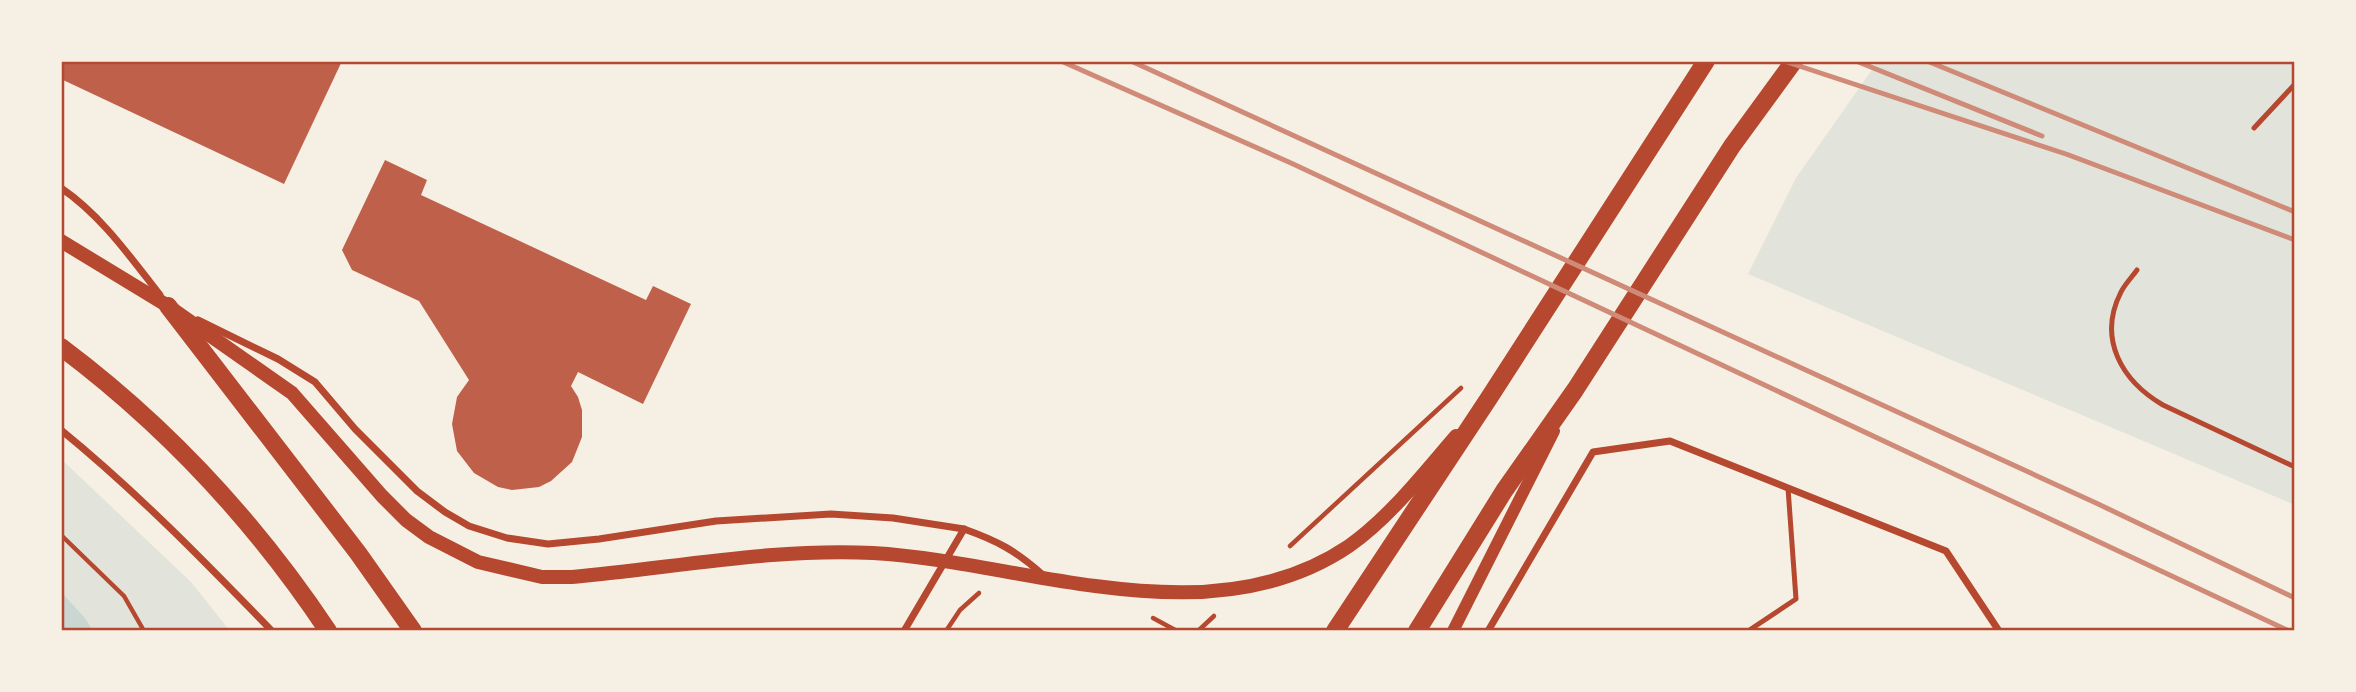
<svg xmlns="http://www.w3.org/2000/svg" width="2356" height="692" viewBox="0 0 2356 692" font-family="Arial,sans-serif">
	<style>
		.green { fill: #e2e4dc }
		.water { fill: #c9d6d2 }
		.building { fill: #bf614a }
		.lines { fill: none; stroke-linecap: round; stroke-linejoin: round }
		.path { stroke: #b5482f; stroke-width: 4.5 }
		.service { stroke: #b5482f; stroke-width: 5 }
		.minor { stroke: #b5482f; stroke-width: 7 }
		.tertiary { stroke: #b5482f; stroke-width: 12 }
		.secondary { stroke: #b5482f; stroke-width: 14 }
		.primary { stroke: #b5482f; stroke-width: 18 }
		.rail { stroke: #cf8b77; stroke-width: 5 }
		.neatline { fill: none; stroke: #b5482f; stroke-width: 2.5 }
	</style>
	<rect width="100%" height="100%" fill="#f6efe4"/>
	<g class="green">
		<polygon points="1878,61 2295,61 2295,505 1748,274 1796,178"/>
		<polygon points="61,459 191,582 230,631 61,631"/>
	</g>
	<polygon class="water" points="61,592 85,618 93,631 61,631"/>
	<g class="building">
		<polygon points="61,61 342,61 284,184 61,79"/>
		<polygon points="385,160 427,180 421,195 646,300 653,286 691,304 643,404 578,372 571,386 578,397 582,410 582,437 572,462 551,481 539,487 512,490 498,487 474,473 457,451 452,424 457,397 469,380 419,301 352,270 342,250"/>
	</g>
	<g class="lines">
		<g class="path">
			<polyline points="61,535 124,596 144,631"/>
			<polyline points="1290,546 1461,388"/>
			<polyline points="1153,618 1177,631"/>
			<polyline points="946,631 960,610 979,593"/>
			<polyline points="1198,631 1214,616"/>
		</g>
		<g class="service">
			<polyline points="2254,128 2295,84"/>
			<path d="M2137,270C2132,277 2125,284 2121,292C2097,339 2122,381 2163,405L2295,467"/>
			<polyline points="1748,631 1796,599 1788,488"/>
		</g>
		<g class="minor">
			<path d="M61,188C101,215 131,258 160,295"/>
			<polyline points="198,320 278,359 315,382 355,429 417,491 445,512 469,526 507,538 548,544 599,539 716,521 831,514 893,518 964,529"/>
			<path d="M61,430C137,492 204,561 272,631"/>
			<path d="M904,631L964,529C998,541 1016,551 1042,574"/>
			<polyline points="1488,631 1593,452 1670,441 1946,551 1999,631"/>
		</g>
		<polyline class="tertiary" points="1453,631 1554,431"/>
		<path class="secondary" d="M61,241L168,306L292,393L382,496L406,520L429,537L478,562L542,577H572C672,568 773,548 873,553C1025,562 1209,641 1349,546C1390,517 1423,474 1456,436"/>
		<g class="primary">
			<polyline points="168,306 358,553 413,631"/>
			<path d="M61,347C165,425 256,523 328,631"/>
			<polyline points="1335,631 1489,398 1706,61"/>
			<polyline points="1417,631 1504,491 1575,390 1732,146 1794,61"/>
		</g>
		<g class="rail">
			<polyline points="1061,61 1291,163 2289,631"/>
			<polyline points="1131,61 2096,503 2295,598"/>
			<polyline points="1784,61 2066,154 2295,240"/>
			<polyline points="1856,61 2042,136"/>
			<polyline points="1927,61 2295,212"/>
		</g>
	</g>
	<rect width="2356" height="692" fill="none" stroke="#f6efe4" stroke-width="126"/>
	<rect x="63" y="63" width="2230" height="566" class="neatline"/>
</svg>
